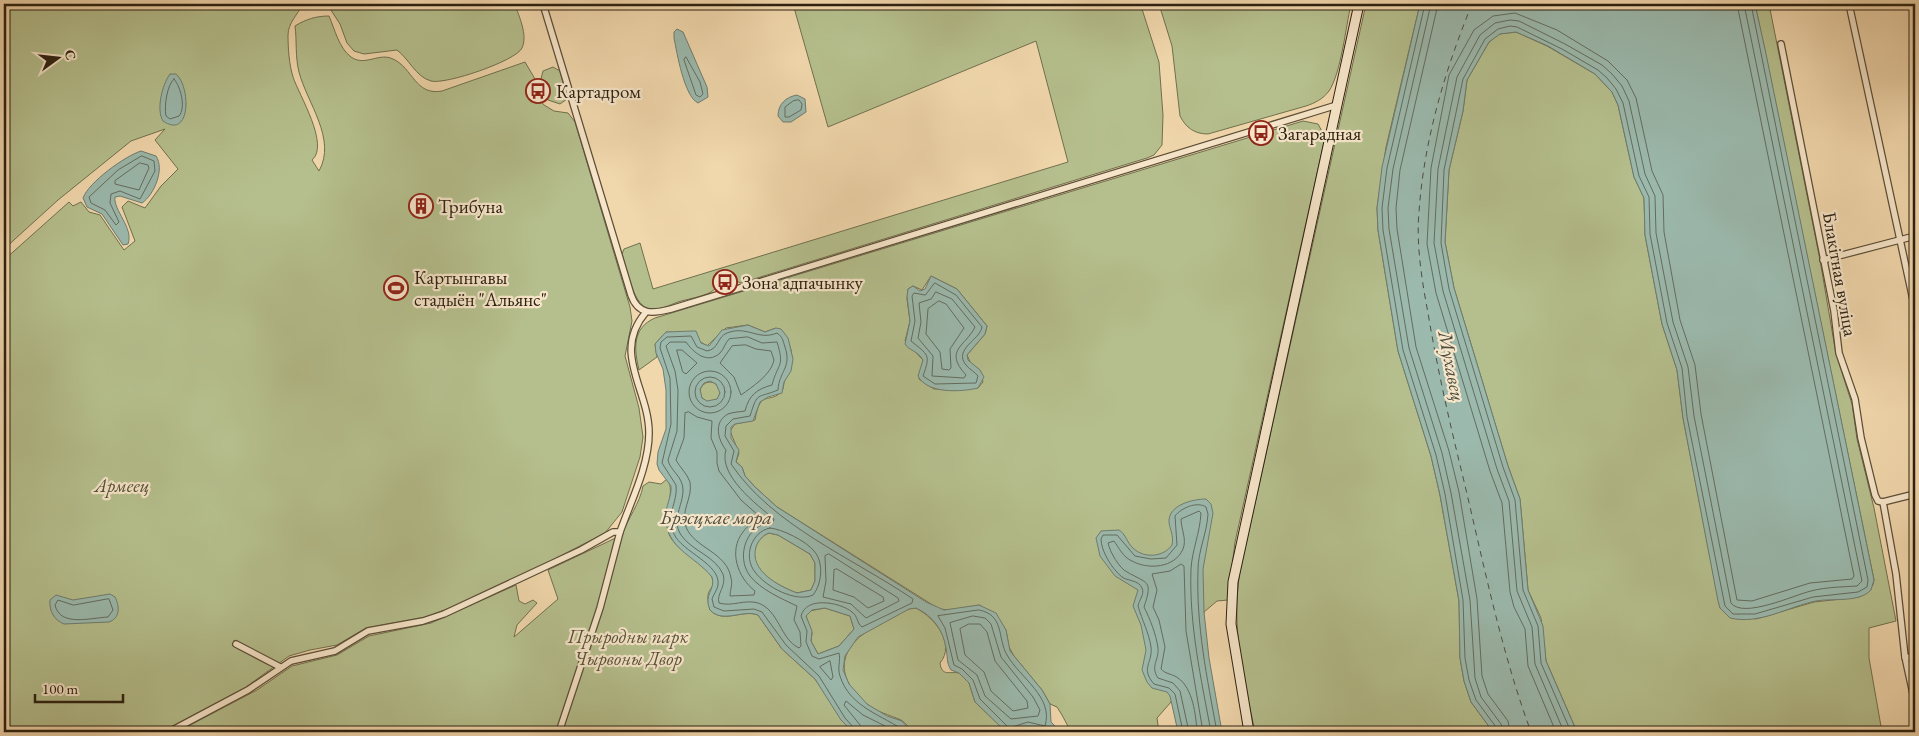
<svg xmlns="http://www.w3.org/2000/svg" width="1919" height="736" viewBox="0 0 1919 736" font-family="'EB Garamond',serif">
	<style>
		.green { fill: #b5bf8d; stroke: #70704f; fill-rule: evenodd }
		.water { fill: #9bb9ad; stroke: #6f7c6f; fill-rule: evenodd }
		.lines { fill: none; stroke-linecap: round; stroke-linejoin: round }
		.shore { stroke: #646c5f; stroke-width: 1 }
		.ferry { stroke: #4d4e40; stroke-width: 1; stroke-dasharray: 6 5; stroke-linecap: butt }
		.street-casing { stroke: #5d4e38; stroke-width: 8 }
		.secondary-casing { stroke: #2c2011; stroke-width: 11 }
		.street { stroke: #f6e5c9; stroke-width: 5.5 }
		.secondary { stroke: #f6e5c9; stroke-width: 9 }
		.labels { text-anchor: middle; dominant-baseline: central; stroke-width: 4.5; stroke-linejoin: round; paint-order: stroke }
		.poi-label { font-size: 19px; fill: #2c2011; stroke: #f6e5c9; text-anchor: start }
		.street-label { font-size: 19px; fill: #2c2011; stroke: #f6e5c9 }
		.park-label { font-size: 19px; font-style: italic; fill: #555036; stroke: #f6e5c9 }
		.water-label { font-size: 20px; font-style: italic; fill: #4d4e40; stroke: #f6e5c9 }
	</style>
	<rect width="100%" height="100%" fill="#f1d7ac"/>
	<filter id="stains"><feTurbulence type="fractalNoise" baseFrequency=".004" numOctaves="4"/><feColorMatrix values="0 0 0 0 .2 0 0 0 0 .09 0 0 0 0 .02 0 0 0 .5 -.17"/></filter>
	<radialGradient id="worn" r=".72"><stop offset=".6" stop-color="#630" stop-opacity="0"/><stop offset="1" stop-color="#630" stop-opacity=".3"/></radialGradient>
	<g class="green">
		<path d="M4,4H303C298,14 288,23 288,35C288,48 289,64 293,77C299,95 330,145 312,160L319,171C337,139 307,103 299,72C295,56 297,41 295,26C306,19 317,16 329,16C335,30 339,48 351,57C365,67 379,52 393,59C413,68 415,96 442,91L525,62L535,79L536,95L544,105L554,111L568,113L575,122L630,307L632,321L625,356L639,408L643,437L640,457L622,512L605,533L533,570L452,607L426,617L366,628L337,645L310,650L289,656L246,687L161,732H4V260L69,202L73,206L81,202L89,212L100,215L124,250L135,241L122,207L128,201L145,208L161,186L178,169L155,140L165,129L131,141L58,200L4,249Z"/>
		<path d="M327,4H515C519,17 528,35 522,48C516,61 445,85 431,81C416,77 409,59 397,50L364,54L354,51L347,43L340,24Z"/>
		<path d="M793,4H1146L1141,6L1159,62L1163,115L1162,145L1154,155L1147,158L741,283C722,275 724,283 711,292C702,297 687,299 678,302C670,305 660,310 651,309C634,309 626,268 622,254L624,249L640,243L653,289L1068,162L1036,41L828,127Z"/>
		<path d="M1159,4H1351C1346,26 1341,73 1329,91C1323,99 1315,103 1306,106L1208,134C1195,134 1186,128 1180,116L1172,46Z"/>
		<path d="M1366,4H1420L1386,147L1377,208L1378,230L1398,351L1431,456L1440,495L1459,601L1460,658L1464,681L1471,702L1493,732H1255C1243,675 1231,630 1240,571Z"/>
		<polygon points="1755,4 1769,4 1820,260 1836,354 1852,404 1857,439 1874,508 1896,621 1869,628 1869,658 1882,732 1577,732 1546,661 1541,618 1528,590 1520,499 1508,466 1454,288 1445,242 1449,170 1463,111 1467,80 1489,42 1499,34 1516,32 1547,46 1595,74 1612,92 1618,105 1634,177 1644,198 1645,235 1662,324 1677,370 1683,418 1720,608 1756,619 1814,602 1859,597 1873,585 1874,580"/>
		<polygon points="553,67 560,71 567,99 560,104 548,100 541,79 543,71"/>
		<path d="M1303,121L1318,124L1324,135V142L1235,542L1228,600L1217,601L1204,612L1202,621L1171,702L1157,718L1159,732H1071L1062,715L1057,707L1050,704L1042,690L1014,656L1009,647L1006,630L980,605L950,610L939,609L777,507L755,487L745,476L742,467L736,462L739,453L730,431L735,424L755,420C760,388 770,405 782,391C784,388 783,384 785,380C795,358 795,345 776,328L765,332L748,325L726,328L707,346L699,341L697,334L666,332L655,344L657,357L639,370C634,349 632,328 655,318ZM931,276L957,289L987,326L985,334L967,355L971,364L980,370L983,382L978,388L934,389L919,379L923,360L905,341L910,321L907,299L908,289L913,286L922,290Z"/>
		<circle cx="710" cy="392" r="10"/>
		<path d="M667,479C677,492 661,514 669,534C676,553 710,563 713,581C714,587 709,589 708,595C707,599 709,606 710,610C723,624 743,609 758,615L782,649L815,679L853,732H177L257,690L292,666L337,655L369,636L431,623L516,585L519,601L525,604L533,600L537,603L517,625L514,637L558,599L548,570L622,535C628,518 640,503 643,486L649,482L661,484Z"/>
		<path d="M769,533L778,535L810,554L815,563V581L811,590L797,593C785,589 767,579 759,570C749,558 755,538 769,533Z"/>
		<polygon points="825,608 850,616 854,629 839,646 818,654 811,641 812,633 806,616 809,611"/>
		<path d="M916,608C935,618 956,644 940,663C942,677 949,671 959,673L969,683L975,702L1007,732C989,732 929,736 916,731C909,729 906,723 901,720C890,715 876,712 867,704C831,675 840,644 878,625C889,619 904,608 916,608Z"/>
	</g>
	<g class="water">
		<path d="M1420,4H1755L1765,49L1874,580L1871,590C1859,603 1833,598 1816,601C1787,607 1760,625 1730,618L1720,608L1718,601L1683,418L1677,370L1662,324L1645,235L1644,198L1634,177L1618,105L1612,92L1595,74L1548,46L1516,32L1500,34L1489,42L1467,80L1463,111L1449,170L1445,242L1454,288L1508,466L1520,499L1528,590L1543,626L1546,661L1577,732H1493L1471,702L1464,681L1460,658L1459,601L1440,495L1431,456L1398,351L1378,230L1377,208L1382,167Z"/>
		<path d="M677,29L683,32L707,87L708,97L698,103C684,96 677,53 674,38V32Z"/>
		<path d="M170,74H176C191,87 191,140 163,121C156,110 162,85 170,74Z"/>
		<path d="M797,95L805,99L806,112L791,122H783L778,116C778,104 786,97 797,95Z"/>
		<path d="M141,151L156,156C165,169 154,195 142,203L120,196L115,197C113,210 134,228 128,244L123,245L102,214L87,207L83,198C89,182 125,156 141,151Z"/>
		<path d="M931,276L957,289L987,326L985,334L967,355L968,360L980,370L984,377L978,388C961,392 927,394 918,376L923,360C918,351 908,350 905,344L910,321L907,296L908,289L913,286L920,291L925,289Z"/>
		<path d="M748,325L765,332L776,328L781,329L788,338L793,359L791,371L784,382L782,393L768,397L760,402L753,421L735,424L731,427V438L739,450L736,462L742,467L745,476L755,487L777,507L926,602L944,610L979,605L996,613L1006,630L1010,651L1042,690L1050,704L1051,722L1061,732H1040L1037,728C1025,725 1015,735 1005,731L975,702L969,683L959,673L951,670C946,662 948,657 946,648C943,630 933,616 916,608L909,609L858,637L845,656L843,670L849,684L867,704L887,716L902,721L908,728L917,732H853L841,720L815,679L782,649L758,615C743,609 723,624 710,610C703,594 716,590 712,577C694,555 666,549 666,517C665,506 672,497 671,486L659,470L657,464L658,452L666,429V390L663,369L656,353L655,344L666,332L692,331H696L701,343L709,346L722,330ZM710,381L716,384L720,393L717,399L707,401L702,398L700,389L704,383ZM769,533L778,535L810,554L815,563V581L811,590L797,593C779,586 749,571 756,547C758,541 763,535 769,533ZM825,608L850,616L854,629L839,646L818,654L811,641L812,631L806,616L812,610Z"/>
		<path d="M1206,499L1211,504L1213,513L1203,569L1204,612L1209,658L1222,732H1178L1170,696L1167,692L1152,688L1147,682L1142,670L1146,650L1141,625L1133,606L1138,590L1115,576L1100,556L1096,538L1101,531L1119,530C1126,534 1127,543 1133,548C1144,559 1164,557 1172,545C1174,536 1170,530 1169,522C1168,505 1193,499 1206,499Z"/>
		<path d="M110,594L115,597C120,607 120,618 109,622L64,624C54,620 49,611 50,600L56,595L73,600Z"/>
	</g>
	<g class="lines">
		<g class="shore">
			<polyline points="1425,4 1387,168 1382,208 1383,230 1403,350 1436,455 1445,494 1463,600 1465,658 1469,680 1476,700 1496,727 1496,732"/>
			<polyline points="1431,4 1393,169 1388,208 1389,229 1409,348 1442,453 1451,493 1470,600 1475,678 1481,697 1501,724 1503,732"/>
			<polyline points="1438,4 1400,170 1396,208 1397,229 1416,347 1449,451 1459,492 1477,599 1482,676 1488,694 1508,721 1510,732"/>
			<polygon points="686,57 700,82 703,94 700,97 696,95 684,60"/>
			<path d="M174,79C181,87 186,108 179,116L170,119L166,116C164,106 167,85 174,79Z"/>
			<polygon points="799,100 802,104 801,110 789,117 785,117 785,107 793,101"/>
			<polygon points="142,156 154,161 155,171 140,199 120,191 111,194 110,203 119,222 116,225 105,210 91,203 89,197 118,170"/>
			<polygon points="140,163 148,165 149,168 139,190 115,184 115,181"/>
			<path d="M935,283L956,295L982,327C980,340 953,349 966,365C969,369 975,372 978,376L976,383L935,384L923,376C931,354 928,355 911,341L915,321L912,296L914,293L925,295Z"/>
			<path d="M936,292L952,299L975,327C966,346 943,350 966,375L964,378L932,376L933,356L918,338L921,322L919,303L931,299Z"/>
			<polygon points="939,301 946,304 964,328 950,349 951,368 949,370 942,369 940,352 926,334 928,309"/>
			<path d="M748,337L762,343L777,342C785,368 778,362 772,385C757,389 749,395 745,411C739,412 733,412 728,414C713,422 718,440 726,450C718,475 756,504 774,519L773,522C747,523 735,556 750,576C760,589 782,599 797,606L794,620L800,632L801,646L799,648C780,639 779,610 758,603C745,599 732,607 719,603C716,594 727,586 723,574C715,556 692,551 681,535C671,519 683,506 683,490C683,476 670,471 668,460L677,431L678,390L675,371L666,346L670,342H686C693,352 707,365 720,353C724,349 725,343 729,339Z"/>
			<path d="M746,345L756,349L771,351L774,360C771,375 752,387 741,395L734,377L720,363L732,346Z"/>
			<polygon points="677,350 682,350 697,363 686,374 683,372"/>
			<circle cx="710" cy="392" r="21"/>
			<circle cx="710" cy="392" r="15"/>
			<path d="M689,412L697,417L712,421L711,438L717,452V463L719,471L741,500L758,515C755,521 747,526 743,532C728,551 738,578 755,591L754,595L730,596C730,590 733,584 731,578C727,552 694,548 686,527C680,511 693,498 690,482C687,473 680,468 676,460L684,438L685,413Z"/>
			<path d="M770,528C782,529 806,541 814,551C824,562 822,584 813,595C796,603 766,587 755,572C743,557 751,532 770,528Z"/>
			<polygon points="829,554 898,598 899,601 866,618 851,604 823,597 826,581 825,556"/>
			<polygon points="837,569 883,597 884,601 868,608 854,597 833,590 834,570"/>
			<path d="M109,599L113,610L108,617C90,618 60,627 55,605L58,600L73,605Z"/>
			<path d="M979,610C1005,615 997,638 1007,655C1020,678 1054,697 1045,726L1028,722L1009,728L980,699L973,680L962,669L954,665L945,628L938,616Z"/>
			<polygon points="973,616 985,618 991,624 1001,657 1033,697 1040,710 1038,716 1011,719 985,696 977,675 958,660 950,623"/>
			<polygon points="969,624 980,624 987,632 995,661 1027,701 1028,708 1013,711 991,691 984,672 965,655 960,629"/>
			<polygon points="830,661 833,677 831,680 820,667"/>
			<path d="M855,732L854,728L845,718L819,676L786,645L762,612L754,609L724,611L714,607L712,599C713,595 717,591 718,585C721,564 682,552 674,534C665,515 678,503 676,485L662,463L671,424L670,378L660,348L661,342L667,337L691,336L697,347L707,351C719,349 717,337 727,333C747,325 758,341 777,333C783,337 783,341 785,347C792,368 779,371 778,390C756,399 758,391 750,416L733,419L726,426L725,436L734,451L731,464C773,526 851,557 913,599L912,603L862,627C857,624 858,616 852,612C840,602 806,596 801,616L807,631L806,642L812,656L819,659L839,653C841,660 837,668 840,676C850,708 883,715 906,732"/>
			<polyline points="862,732 860,725 844,705 846,701 863,715 897,732"/>
			<path d="M1183,732L1175,694L1169,688L1154,684C1140,668 1153,663 1151,647C1149,633 1142,620 1138,606C1139,600 1145,594 1142,588C1139,580 1127,581 1122,577C1112,569 1101,551 1101,539L1103,535H1117L1135,556L1151,559L1166,558L1177,545L1175,516C1181,508 1197,501 1206,507L1208,514C1207,533 1198,551 1198,570C1196,625 1207,678 1217,732"/>
			<path d="M1189,732L1180,691L1173,683L1158,678C1150,666 1159,661 1158,648C1156,634 1150,619 1144,607C1153,580 1148,584 1127,572C1119,568 1110,552 1108,543L1114,541C1119,548 1123,557 1132,561C1148,570 1175,568 1183,549C1187,539 1181,529 1181,519L1199,511L1201,513C1200,533 1192,550 1191,569C1189,625 1201,678 1211,732"/>
			<path d="M1197,732C1196,716 1193,688 1178,678C1173,674 1165,674 1161,669L1165,647L1159,620L1153,607L1157,590L1152,574L1170,571L1181,564L1184,566L1186,631L1203,732"/>
			<polyline points="1556,732 1528,666 1525,629 1514,607 1510,592 1502,503 1490,471 1436,293 1427,244 1431,168 1449,75 1474,30 1493,16 1515,13 1557,30 1608,61 1627,80 1636,98 1652,171 1663,195 1664,232 1680,320 1695,365 1701,414 1737,600 1752,601 1810,583 1852,579 1854,576 1737,4"/>
			<path d="M1564,732L1535,664L1532,627L1517,591L1509,501L1497,469L1443,291L1434,243L1438,169L1457,77L1480,35L1495,23L1510,20L1519,21L1565,44L1602,65L1612,74L1622,86L1629,101L1645,174L1655,196L1656,233L1673,322L1688,367L1694,416L1731,603C1743,619 1794,595 1811,591C1826,587 1842,587 1857,586L1862,581L1744,4"/>
			<polyline points="1571,732 1541,663 1538,626 1523,590 1515,500 1503,467 1449,289 1441,243 1444,170 1463,79 1485,39 1498,29 1510,26 1517,27 1562,49 1598,70 1607,78 1616,89 1623,103 1639,176 1649,197 1650,234 1667,323 1682,368 1687,417 1725,606 1733,614 1755,614 1813,597 1858,592 1867,587 1868,580 1751,4"/>
		</g>
		<path class="ferry" d="M1472,4C1445,70 1424,140 1419,212C1416,245 1422,281 1428,313C1437,367 1449,420 1462,473C1483,560 1500,648 1531,732"/>
		<defs>
			<g id="street">
				<path d="M543,4L631,295C638,315 652,314 671,309L1337,105"/>
				<polyline points="1849,4 1915,309"/>
				<polyline points="1781,44 1834,311 1839,353 1855,399 1861,438 1875,495 1878,501 1883,502"/>
				<polyline points="1823,260 1915,236"/>
				<polyline points="1883,502 1896,574 1905,657 1915,703"/>
				<polyline points="1883,502 1915,494"/>
				<polyline points="236,644 280,667"/>
				<polyline points="1905,657 1915,658"/>
				<path d="M169,732L248,690L291,661L335,651L368,631L423,621L444,614L581,550L613,532H620C631,501 649,466 649,433C649,389 611,353 646,312"/>
				<polyline points="559,732 600,608 620,532"/>
			</g>
			<polyline id="secondary" points="1249,732 1231,624 1233,582 1359,4"/>
		</defs>
		<use href="#street" class="street-casing"/>
		<use href="#secondary" class="secondary-casing"/>
		<use href="#street" class="street"/>
		<use href="#secondary" class="secondary"/>
	</g>
	<defs>
		<symbol id="bus-ring" viewBox="-11 -11 22 22"><circle r="9.5" fill="#f6e5c9" stroke="#8f2418" stroke-width="1.5"/><path d="M-5-6H5V4H4V6H2V4H-2V6H-4V4H-5ZM-3.5-4V0h7V-4ZM-3.5 1.2v1.5H-2V1.2ZM2 1.2v1.5H3.5V1.2Z" fill="#8f2418"/></symbol>
		<symbol id="building-ring" viewBox="-11 -11 22 22"><circle r="9.5" fill="#f6e5c9" stroke="#8f2418" stroke-width="1.5"/><path d="M-4-6H4V6H1V3H-1V6H-4ZM-2.5-4.3h1.7v1.8h-1.7ZM.8-4.3h1.7v1.8H.8ZM-2.5-1h1.7V.8h-1.7ZM.8-1h1.7V.8H.8Z" fill="#8f2418"/></symbol>
		<symbol id="stadium-ring" viewBox="-11 -11 22 22"><circle r="9.5" fill="#f6e5c9" stroke="#8f2418" stroke-width="1.5"/><path d="M0-5a6.5 5 0 1 0 0 10a6.5 5 0 1 0 0-10ZM-3.5-1.8h7v3.6h-7Z" fill="#8f2418"/></symbol>
	</defs>
	<g fill-rule="evenodd">
		<use href="#bus-ring" x="524" y="77" width="28" height="28"/>
		<use href="#bus-ring" x="1247" y="119" width="28" height="28"/>
		<use href="#building-ring" x="407" y="192" width="28" height="28"/>
		<use href="#bus-ring" x="711" y="268" width="28" height="28"/>
		<use href="#stadium-ring" x="382" y="274" width="28" height="28"/>
	</g>
	<g class="labels">
		<g class="poi-label">
			<text x="556" y="91">Картадром</text>
			<text x="1278" y="133">Загарадная</text>
			<text x="438" y="206">Трибуна</text>
			<text x="414" y="277">Картынгавы<tspan x="414" dy="22">стадыён "Альянс"</tspan></text>
			<text x="742" y="282">Зона адпачынку</text>
		</g>
		<g class="street-label">
			<text transform="translate(1840 274) rotate(80)">Блакітная вуліца</text>
		</g>
		<g class="park-label">
			<text x="122" y="485">Армеец</text>
			<text x="628" y="636">Прыродны парк<tspan x="628" dy="22">Чырвоны Двор</tspan></text>
		</g>
		<g class="water-label">
			<text transform="translate(1452 366) rotate(79)">Мухавец</text>
			<text x="716" y="517">Брэсцкае мора</text>
		</g>
	</g>
	<rect width="1919" height="736" fill="none" stroke="#f1d7ac" stroke-width="20"/>
	<rect x="5" y="5" width="1909" height="726" fill="none" stroke="#2c2011" stroke-width="2.5"/>
	<rect x="10" y="10" width="1899" height="716" fill="none" stroke="#2c2011"/>
	<g transform="translate(58 58) rotate(75)" stroke="#f6e5c9" stroke-width="4" paint-order="stroke">
	<path d="M0-4L9 19L0 12L-9 19Z" fill="#2c2011"/>
	<text y="-8" font-size="14" font-weight="bold" text-anchor="middle" fill="#2c2011">С</text>
	</g>
	<path d="M35 694v8h88v-8" fill="none" stroke="#2c2011" stroke-width="2.5"/>
	<text x="42" y="694" font-size="15" fill="#2c2011" stroke="#f6e5c9" stroke-width="4" paint-order="stroke">100 m</text>
	<rect width="100%" height="100%" filter="url(#stains)"/>
	<rect width="100%" height="100%" fill="url(#worn)"/>
</svg>
